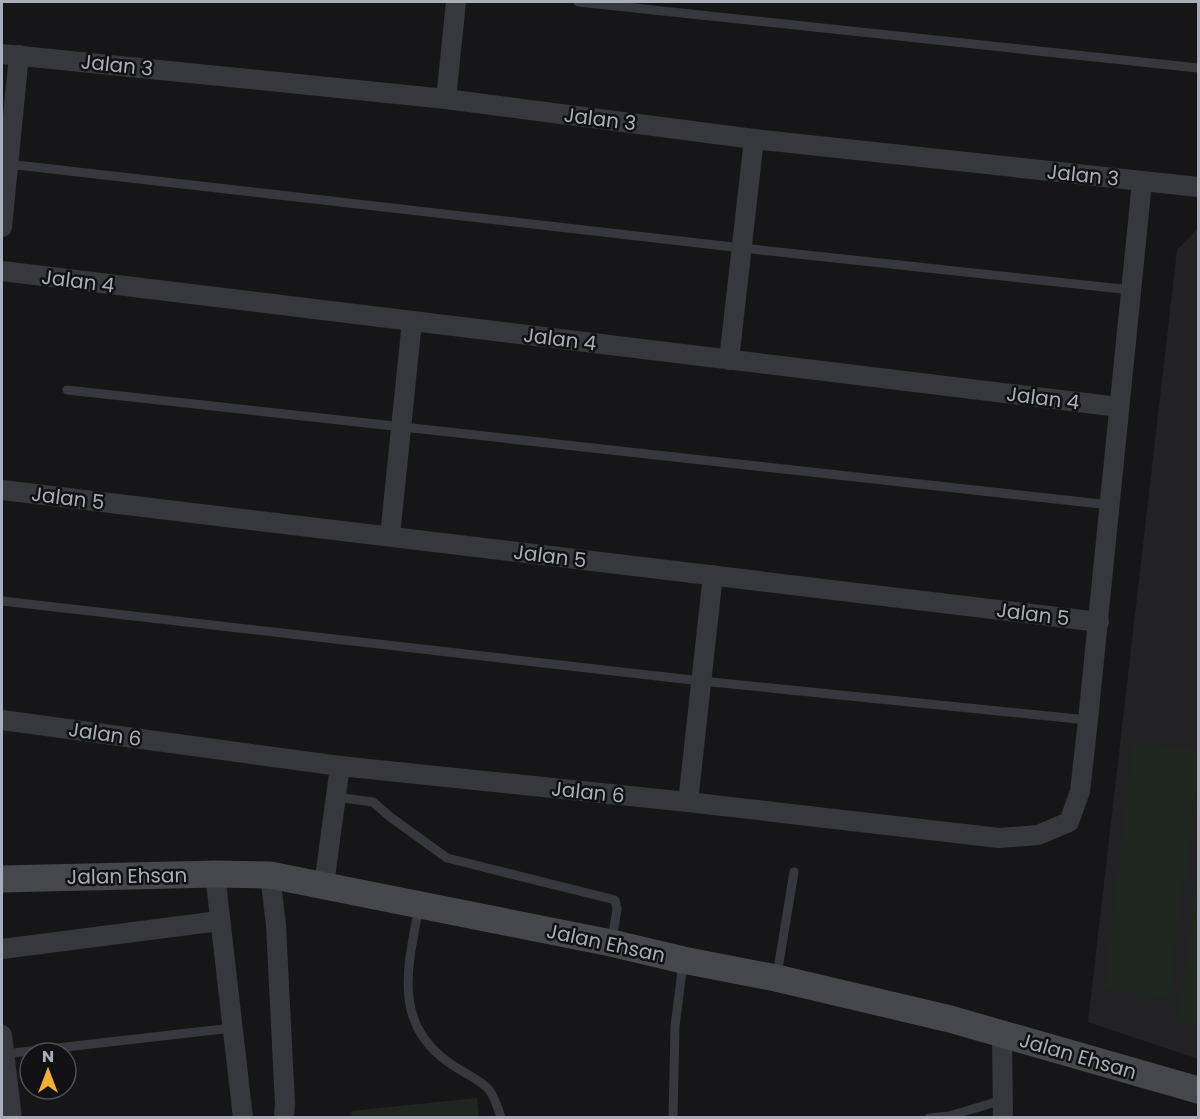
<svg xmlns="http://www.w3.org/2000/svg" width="1200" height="1119" viewBox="0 0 1200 1119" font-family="Poppins,sans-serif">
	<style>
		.built { fill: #222225 }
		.green { fill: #1e261f }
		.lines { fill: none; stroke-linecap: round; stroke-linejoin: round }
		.service { stroke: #37383d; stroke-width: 9 }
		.minor { stroke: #37383d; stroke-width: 20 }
		.secondary { stroke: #45474d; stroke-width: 27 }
		.labels { text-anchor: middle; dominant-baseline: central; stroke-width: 5; stroke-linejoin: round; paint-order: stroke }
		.street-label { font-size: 20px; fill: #a8adb8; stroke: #111113 }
	</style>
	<rect width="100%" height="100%" fill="#161618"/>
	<polygon class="built" points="1198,228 1198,1059 1088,1022 1177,250"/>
	<g class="green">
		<polygon points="1133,742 1198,750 1198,777 1186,880 1183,881 1169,997 1104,989"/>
		<polygon points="1198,874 1198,1028 1178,1019"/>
		<polygon points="477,1098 479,1117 352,1117 351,1111"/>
	</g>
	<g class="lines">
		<g class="service">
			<polyline points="578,2 1198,68"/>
			<polyline points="8,164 742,248 1131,290"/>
			<polyline points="67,390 1110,505"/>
			<polyline points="2,601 701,681 1088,720"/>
			<polyline points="336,797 373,802 389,816 447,858 615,900 617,909 612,940"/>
			<path d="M419,907C407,970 391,1028 457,1068C485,1085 491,1083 501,1118"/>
			<polyline points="777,975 794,872"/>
			<polyline points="4,1054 232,1028"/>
			<polyline points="673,1118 675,1026 683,963"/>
			<polyline points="929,1118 949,1116 1003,1100"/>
		</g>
		<g class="minor">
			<polyline points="2,54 446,99 754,139 1198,187"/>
			<polyline points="446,99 456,2"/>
			<polyline points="2,227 19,55"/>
			<polyline points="2,271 1119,407"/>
			<polyline points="729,360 754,139"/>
			<polyline points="2,490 1099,622"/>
			<polyline points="390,536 412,321"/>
			<polyline points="2,720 340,766 688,802 999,838 1038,835 1069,822 1080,791 1088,720 1142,182"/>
			<polyline points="688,802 713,575"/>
			<polyline points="215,874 243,1118"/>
			<polyline points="270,875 276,925 285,1104 284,1118"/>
			<polyline points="324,885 340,766"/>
			<polyline points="2,949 219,921"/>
			<polyline points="1002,1034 1003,1118"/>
			<polyline points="2,1035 12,1118"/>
		</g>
		<polyline class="secondary" points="2,879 215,874 270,875 611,943 683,960 776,978 950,1019 1198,1090"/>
	</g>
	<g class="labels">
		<g class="street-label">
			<text transform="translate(117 65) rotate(6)">Jalan 3</text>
			<text transform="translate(600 119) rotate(7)">Jalan 3</text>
			<text transform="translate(1083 175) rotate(6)">Jalan 3</text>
			<text transform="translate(78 281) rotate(7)">Jalan 4</text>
			<text transform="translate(560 339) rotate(7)">Jalan 4</text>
			<text transform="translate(1043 398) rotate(7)">Jalan 4</text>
			<text transform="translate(68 498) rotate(7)">Jalan 5</text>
			<text transform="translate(550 556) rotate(7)">Jalan 5</text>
			<text transform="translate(1033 614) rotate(7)">Jalan 5</text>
			<text transform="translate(105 734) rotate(8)">Jalan 6</text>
			<text transform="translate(588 792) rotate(6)">Jalan 6</text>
			<text transform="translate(127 876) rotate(-1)">Jalan Ehsan</text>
			<text transform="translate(606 943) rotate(12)">Jalan Ehsan</text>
			<text transform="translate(1078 1056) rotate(16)">Jalan Ehsan</text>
		</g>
	</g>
	<rect width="1200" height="1119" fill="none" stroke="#a8adb8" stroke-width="6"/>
	<g transform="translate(48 1071)"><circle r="28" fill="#111113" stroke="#4d4f55" stroke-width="1.5"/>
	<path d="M0-4.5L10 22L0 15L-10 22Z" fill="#f2b134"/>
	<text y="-9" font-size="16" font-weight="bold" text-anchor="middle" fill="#a8adb8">N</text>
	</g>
</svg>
